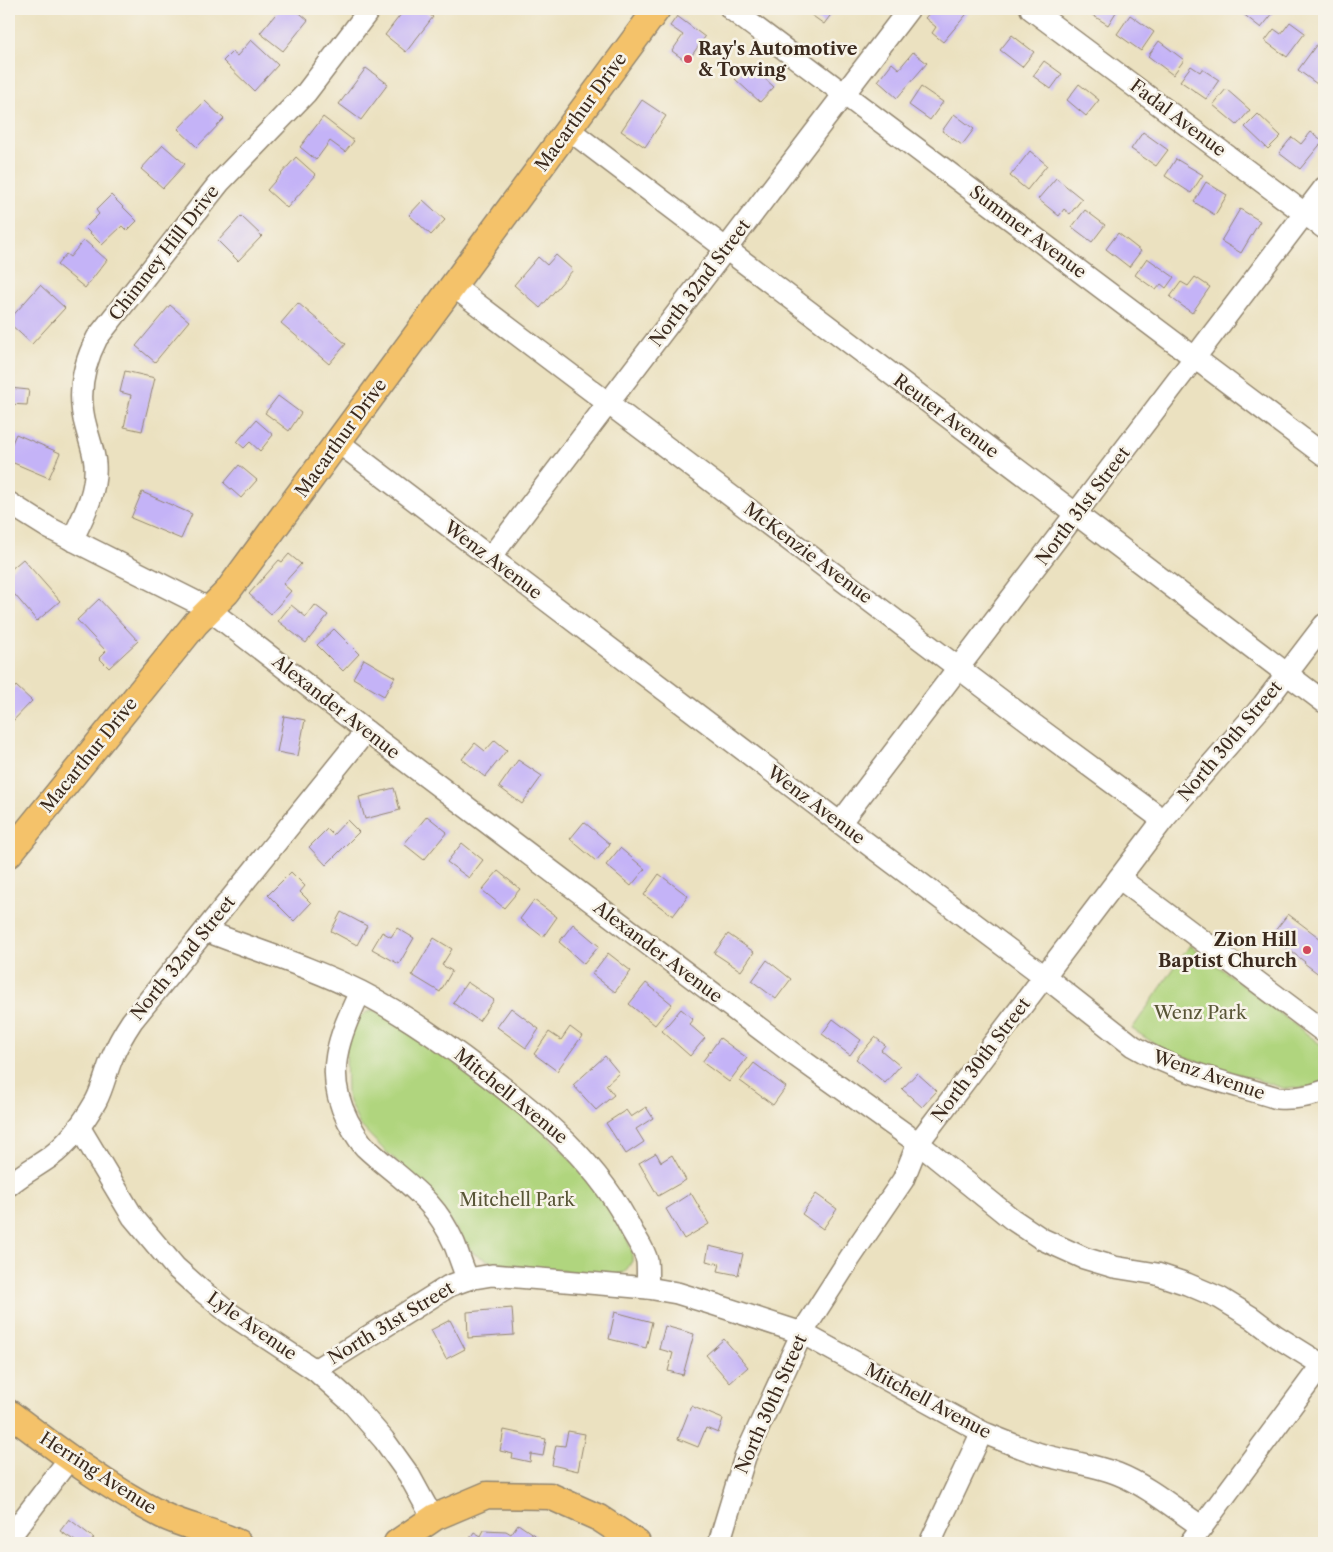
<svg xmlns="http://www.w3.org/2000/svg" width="1333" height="1552" viewBox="0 0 1333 1552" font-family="'Libre Caslon Text',serif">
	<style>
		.green { fill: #b0d57e; stroke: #76804e }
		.building { fill: #c4b3f7 }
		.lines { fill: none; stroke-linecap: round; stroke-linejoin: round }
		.minor-casing { stroke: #93866f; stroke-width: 24 }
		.major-casing { stroke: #93866f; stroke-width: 29 }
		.minor { stroke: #fff; stroke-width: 21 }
		.major { stroke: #f4c26a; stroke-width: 26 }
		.poi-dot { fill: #d1495b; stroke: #f7f3e8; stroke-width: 2 }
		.labels { text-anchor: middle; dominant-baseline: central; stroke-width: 5; stroke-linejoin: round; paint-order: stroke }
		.poi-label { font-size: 18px; font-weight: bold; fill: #3b2a1e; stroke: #f7f3e8; text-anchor: start }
		.street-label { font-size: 18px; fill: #3b2a1e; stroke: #f7f3e8 }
		.park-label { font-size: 18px; fill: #585536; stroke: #f7f3e8 }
	</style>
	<rect width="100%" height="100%" fill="#f7f3e8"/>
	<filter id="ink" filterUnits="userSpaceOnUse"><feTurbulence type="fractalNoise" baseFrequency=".02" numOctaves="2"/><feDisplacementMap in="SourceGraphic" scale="10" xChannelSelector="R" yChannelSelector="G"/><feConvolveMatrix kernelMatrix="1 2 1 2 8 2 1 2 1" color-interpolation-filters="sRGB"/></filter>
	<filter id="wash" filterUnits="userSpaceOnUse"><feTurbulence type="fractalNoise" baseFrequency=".0096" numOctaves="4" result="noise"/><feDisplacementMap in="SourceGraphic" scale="20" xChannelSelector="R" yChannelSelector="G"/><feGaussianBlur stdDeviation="1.12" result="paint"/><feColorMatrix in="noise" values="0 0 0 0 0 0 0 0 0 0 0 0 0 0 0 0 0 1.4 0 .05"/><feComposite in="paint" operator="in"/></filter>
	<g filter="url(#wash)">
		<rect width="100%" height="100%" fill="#ebe1c0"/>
		<g class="green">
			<polygon points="1190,945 1324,1047 1324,1086 1286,1089 1166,1051 1132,1029"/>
			<polygon points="374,1010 457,1062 520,1107 590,1179 624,1232 632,1251 632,1261 625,1272 613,1276 496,1264 474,1254 427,1188 383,1149 359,1124 347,1097 346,1048 356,1019 367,1012"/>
		</g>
		<g id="blocks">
			<g class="building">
				<polygon points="280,9 295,9 308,20 283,51 260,33"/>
				<polygon points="405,9 422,9 433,17 406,52 385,35"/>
				<polygon points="803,9 835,9 824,24"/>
				<polygon points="933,9 971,9 943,42 932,33 936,27 925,18"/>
				<polygon points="1083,9 1118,9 1108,25"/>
				<polygon points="1237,9 1270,9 1274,12 1261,28"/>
				<polygon points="1130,15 1154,32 1141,51 1117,34"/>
				<polygon points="677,16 705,37 687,62 672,51 683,35 670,26"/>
				<polygon points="1290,22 1305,33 1287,57 1265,41 1274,29 1281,34"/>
				<polygon points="1012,35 1034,52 1022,67 1000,50"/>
				<polygon points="251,40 278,65 254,91 223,61 232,52 237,56"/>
				<polygon points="1159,41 1184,60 1173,75 1148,56"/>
				<polygon points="1317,44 1324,50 1324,74 1317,84 1298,70"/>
				<polygon points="913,52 927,63 897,98 878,81 892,63 899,69"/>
				<polygon points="1044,61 1062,74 1051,89 1033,76"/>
				<polygon points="749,64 774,87 760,102 735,79"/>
				<polygon points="1191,66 1200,72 1202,69 1219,80 1206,99 1180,81"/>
				<polygon points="366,68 388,84 361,120 339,104"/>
				<polygon points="1079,84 1099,100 1086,116 1067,100"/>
				<polygon points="921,87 943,102 930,120 909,105"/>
				<polygon points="1226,89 1250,110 1237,125 1213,105"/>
				<polygon points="642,100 666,116 645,147 621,131"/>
				<polygon points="205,101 224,119 197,147 178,129"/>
				<polygon points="954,114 974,129 962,145 942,131"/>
				<polygon points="1258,114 1281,136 1268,149 1245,127"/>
				<polygon points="323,117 354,141 345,152 330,141 316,160 300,147"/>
				<polygon points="1143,132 1168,150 1156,166 1131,149"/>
				<polygon points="1311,132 1323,141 1300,169 1279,153 1292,137 1301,144"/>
				<polygon points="163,145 185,164 163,188 141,169"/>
				<polygon points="1030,151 1047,165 1027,190 1010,176"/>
				<polygon points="296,157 316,175 287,208 267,190"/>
				<polygon points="1176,159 1203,175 1191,193 1165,176"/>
				<polygon points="1056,178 1082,199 1070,214 1064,209 1059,216 1038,199"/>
				<polygon points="1206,182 1227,195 1215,215 1194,202"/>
				<polygon points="111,195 137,221 127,231 122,226 102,245 85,228 99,214 96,210"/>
				<polygon points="423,200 445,220 431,235 409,215"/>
				<polygon points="1240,209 1260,221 1241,253 1221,241"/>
				<polygon points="1085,210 1105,225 1092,242 1072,227"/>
				<polygon points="241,216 262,236 238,261 218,241"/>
				<polygon points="1118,233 1141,251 1129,267 1106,249"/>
				<polygon points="84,240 107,260 85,288 57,265 66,254 70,257"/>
				<polygon points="556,255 573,270 540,308 514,285 538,257 547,265"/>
				<polygon points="1147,258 1174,277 1166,288 1161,284 1156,290 1135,275"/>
				<polygon points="1195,277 1210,287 1192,313 1170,297 1181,282 1188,286"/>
				<polygon points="40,285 65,308 32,344 9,323 9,320"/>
				<polygon points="298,303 346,344 329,364 281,323"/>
				<polygon points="170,305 189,321 155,362 136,346"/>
				<polygon points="125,371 155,378 142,431 124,427 131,395 120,392"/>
				<polygon points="9,388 29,390 27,405 9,404"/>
				<polygon points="278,396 301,413 289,431 265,413"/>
				<polygon points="256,420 273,435 260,451 250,442 244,448 237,442"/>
				<polygon points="16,434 60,453 49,478 9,461 9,450"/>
				<polygon points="239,465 257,480 241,498 224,483"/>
				<polygon points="142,492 192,514 181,539 131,518"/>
				<polygon points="289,554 301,564 283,584 291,591 271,614 249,594 279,560 282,562"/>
				<polygon points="23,559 60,601 37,621 9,588 9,571"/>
				<polygon points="99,599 138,641 109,668 99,658 106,651 77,620"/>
				<polygon points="291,605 306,617 315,605 328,615 306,643 278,621"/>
				<polygon points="334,629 359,654 343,671 317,645"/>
				<polygon points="364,659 395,677 384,696 353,678"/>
				<polygon points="16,686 32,701 9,725 9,694"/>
				<polygon points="284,716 305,720 298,756 277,752"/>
				<polygon points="495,740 507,750 485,777 462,759 475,743 485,751"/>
				<polygon points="518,760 542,776 522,804 499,787"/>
				<polygon points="394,788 400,810 365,819 359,797"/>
				<polygon points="427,816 447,832 424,860 404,844"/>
				<polygon points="347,820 359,832 326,865 309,847 327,829 333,835"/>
				<polygon points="584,822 610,844 596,861 570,839"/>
				<polygon points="462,843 483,860 469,878 447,862"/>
				<polygon points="620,848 645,869 631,886 606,865"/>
				<polygon points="498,871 520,889 504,908 482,890"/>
				<polygon points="291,872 305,886 300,892 311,903 294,921 268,895"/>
				<polygon points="659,874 688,896 673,916 644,895"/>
				<polygon points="534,900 557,917 543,937 520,919"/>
				<polygon points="341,912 367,926 357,945 331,931"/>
				<polygon points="1288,914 1321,939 1324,936 1324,969 1320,975 1304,963 1305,962 1271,936"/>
				<polygon points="573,924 599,946 584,964 559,942"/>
				<polygon points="397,928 414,938 399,964 372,949 382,932 391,937"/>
				<polygon points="728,934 754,952 741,971 714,953"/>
				<polygon points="434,938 452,949 442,965 452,971 440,992 412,975"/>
				<polygon points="608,953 631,971 615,992 592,974"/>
				<polygon points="767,960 791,979 776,999 752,981"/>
				<polygon points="467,982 494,1000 479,1021 453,1003"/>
				<polygon points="646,983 672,1004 655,1025 629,1004"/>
				<polygon points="511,1008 539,1029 526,1048 497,1027"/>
				<polygon points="681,1009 693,1019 689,1024 705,1038 690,1056 662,1031"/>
				<polygon points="833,1019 861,1040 850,1055 822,1034"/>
				<polygon points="570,1027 582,1036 557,1071 534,1054 549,1032 561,1040"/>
				<polygon points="875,1037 885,1045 881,1050 900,1066 885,1083 856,1059"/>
				<polygon points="720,1038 747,1058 729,1082 702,1062"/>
				<polygon points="605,1056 619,1073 606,1085 614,1095 596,1110 573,1085"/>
				<polygon points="754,1063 786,1087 773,1105 740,1081"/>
				<polygon points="917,1073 937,1091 922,1107 902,1089"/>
				<polygon points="646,1107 653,1118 636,1129 644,1142 626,1154 606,1123 626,1110 631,1117"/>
				<polygon points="656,1153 661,1162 672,1155 686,1180 658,1196 639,1163"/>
				<polygon points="691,1193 709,1224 684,1239 666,1209"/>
				<polygon points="816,1194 837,1209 823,1229 802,1214"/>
				<polygon points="709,1246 743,1254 738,1275 718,1271 720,1264 706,1261"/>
				<polygon points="512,1308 514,1335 468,1338 467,1312"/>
				<polygon points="615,1312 652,1322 646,1348 609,1339"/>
				<polygon points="450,1320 465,1349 446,1359 431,1330"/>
				<polygon points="665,1326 694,1334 683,1375 668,1371 673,1353 659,1349"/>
				<polygon points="724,1339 748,1367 730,1383 706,1355"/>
				<polygon points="691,1406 723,1419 718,1433 706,1428 698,1447 678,1439"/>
				<polygon points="504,1430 546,1439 543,1456 531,1454 530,1462 512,1458 513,1454 500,1451"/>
				<polygon points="568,1431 585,1434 578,1471 552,1465 556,1445 565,1446"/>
				<polygon points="69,1519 94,1538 90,1543 78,1543 60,1531"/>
				<polygon points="518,1524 546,1543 505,1543 506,1541 503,1539 490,1539 488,1541 493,1543 467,1543 474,1532 481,1536 484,1530 506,1531 511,1534"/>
			</g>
		</g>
	</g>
	<g filter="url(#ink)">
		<use href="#blocks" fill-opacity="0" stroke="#93866f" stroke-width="1"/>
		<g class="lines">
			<defs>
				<g id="minor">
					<polyline points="731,9 1324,455"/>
					<polyline points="1031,9 1324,228"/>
					<polyline points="568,129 1324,702"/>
					<polyline points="453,286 1030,722 1163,820"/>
					<path d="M338,442L840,823L1044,976L1133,1046C1177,1072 1229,1083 1277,1098C1294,1099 1308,1097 1324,1091"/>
					<polyline points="9,503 49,528 206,607 366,731 796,1056 918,1143 1012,1219 1042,1239 1084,1258 1114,1267 1157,1274 1187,1284 1220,1298 1251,1317 1276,1336 1324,1366"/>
					<path d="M72,540C84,515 97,492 95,464C94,451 89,439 86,427C77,396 83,365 97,338L219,183L306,93L370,9"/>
					<polyline points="490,558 909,9"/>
					<polyline points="840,823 1324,188"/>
					<polyline points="1119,878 1324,1032"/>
					<path d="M206,931C258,951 311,967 361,992C404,1014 445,1043 484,1073C542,1117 599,1163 632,1231C637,1240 645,1251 647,1261C648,1270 647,1279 648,1288"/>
					<path d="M360,992C339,1037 323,1073 348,1121C353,1130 358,1140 365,1147C386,1167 411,1183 430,1205C440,1216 448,1230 454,1243C459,1255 462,1267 468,1279"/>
					<polyline points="79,1127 133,1217 175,1267 202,1291 229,1313 315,1370 351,1402 384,1440 409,1475 426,1506 435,1517"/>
					<path d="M9,1185C22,1174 36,1167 50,1157C69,1143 84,1122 96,1101C103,1088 106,1072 112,1058C117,1045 124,1033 132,1021L366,731"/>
					<path d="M315,1370L449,1286L468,1279L492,1275L648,1288L677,1293L716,1305L802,1333L982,1432C1004,1441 1025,1450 1047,1456C1071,1462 1095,1465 1118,1474C1148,1486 1175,1509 1202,1527"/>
					<polyline points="9,1538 69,1459"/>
					<polyline points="719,1543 745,1457 802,1333 850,1258 903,1180 918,1143 1163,820 1263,705 1324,625"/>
					<polyline points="930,1543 982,1432"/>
					<polyline points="1190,1543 1324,1362"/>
				</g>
				<g id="major">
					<polyline points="9,854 196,623 227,592 657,9"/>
					<path d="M9,1413C58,1450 107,1487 162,1515C186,1527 214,1531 238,1543"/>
					<polyline points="397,1543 435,1517 487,1495 550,1496 599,1518 637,1543"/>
				</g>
			</defs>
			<use href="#minor" class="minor-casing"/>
			<use href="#major" class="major-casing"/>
			<use href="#minor" class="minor"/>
			<use href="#major" class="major"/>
		</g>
	</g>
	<g class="poi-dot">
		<circle cx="688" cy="59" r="5"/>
		<circle cx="1307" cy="950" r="5"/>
	</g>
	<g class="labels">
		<g class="poi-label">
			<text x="698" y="49">Ray's Automotive<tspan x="698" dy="21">&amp; Towing</tspan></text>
			<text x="1297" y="940" text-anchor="end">Zion Hill<tspan x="1297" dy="21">Baptist Church</tspan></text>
		</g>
		<g class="street-label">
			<text transform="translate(581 112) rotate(-54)">Macarthur Drive</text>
			<text transform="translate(1178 118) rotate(37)">Fadal Avenue</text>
			<text transform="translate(1028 232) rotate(37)">Summer Avenue</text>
			<text transform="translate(164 253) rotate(-52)">Chimney Hill Drive</text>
			<text transform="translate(700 283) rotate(-53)">North 32nd Street</text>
			<text transform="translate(946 416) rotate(37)">Reuter Avenue</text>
			<text transform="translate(341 438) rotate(-54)">Macarthur Drive</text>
			<text transform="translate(1083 506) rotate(-53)">North 31st Street</text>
			<text transform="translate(808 553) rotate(37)">McKenzie Avenue</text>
			<text transform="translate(493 560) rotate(37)">Wenz Avenue</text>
			<text transform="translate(336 707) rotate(38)">Alexander Avenue</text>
			<text transform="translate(1230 741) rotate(-50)">North 30th Street</text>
			<text transform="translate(89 755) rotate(-51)">Macarthur Drive</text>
			<text transform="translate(816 805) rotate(37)">Wenz Avenue</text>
			<text transform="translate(658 952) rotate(37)">Alexander Avenue</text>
			<text transform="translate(183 958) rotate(-51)">North 32nd Street</text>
			<text transform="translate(981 1060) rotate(-53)">North 30th Street</text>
			<text transform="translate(1209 1075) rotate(19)">Wenz Avenue</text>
			<text transform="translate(511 1096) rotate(39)">Mitchell Avenue</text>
			<text transform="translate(391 1323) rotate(-31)">North 31st Street</text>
			<text transform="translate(252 1326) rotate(35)">Lyle Avenue</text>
			<text transform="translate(928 1401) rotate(28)">Mitchell Avenue</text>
			<text transform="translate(771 1404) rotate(-66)">North 30th Street</text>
			<text transform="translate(98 1473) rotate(33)">Herring Avenue</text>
		</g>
		<g class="park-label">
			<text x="1200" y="1013">Wenz Park</text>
			<text x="517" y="1200">Mitchell Park</text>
		</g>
	</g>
	<rect width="1333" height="1552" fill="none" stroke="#f7f3e8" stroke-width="30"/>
</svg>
